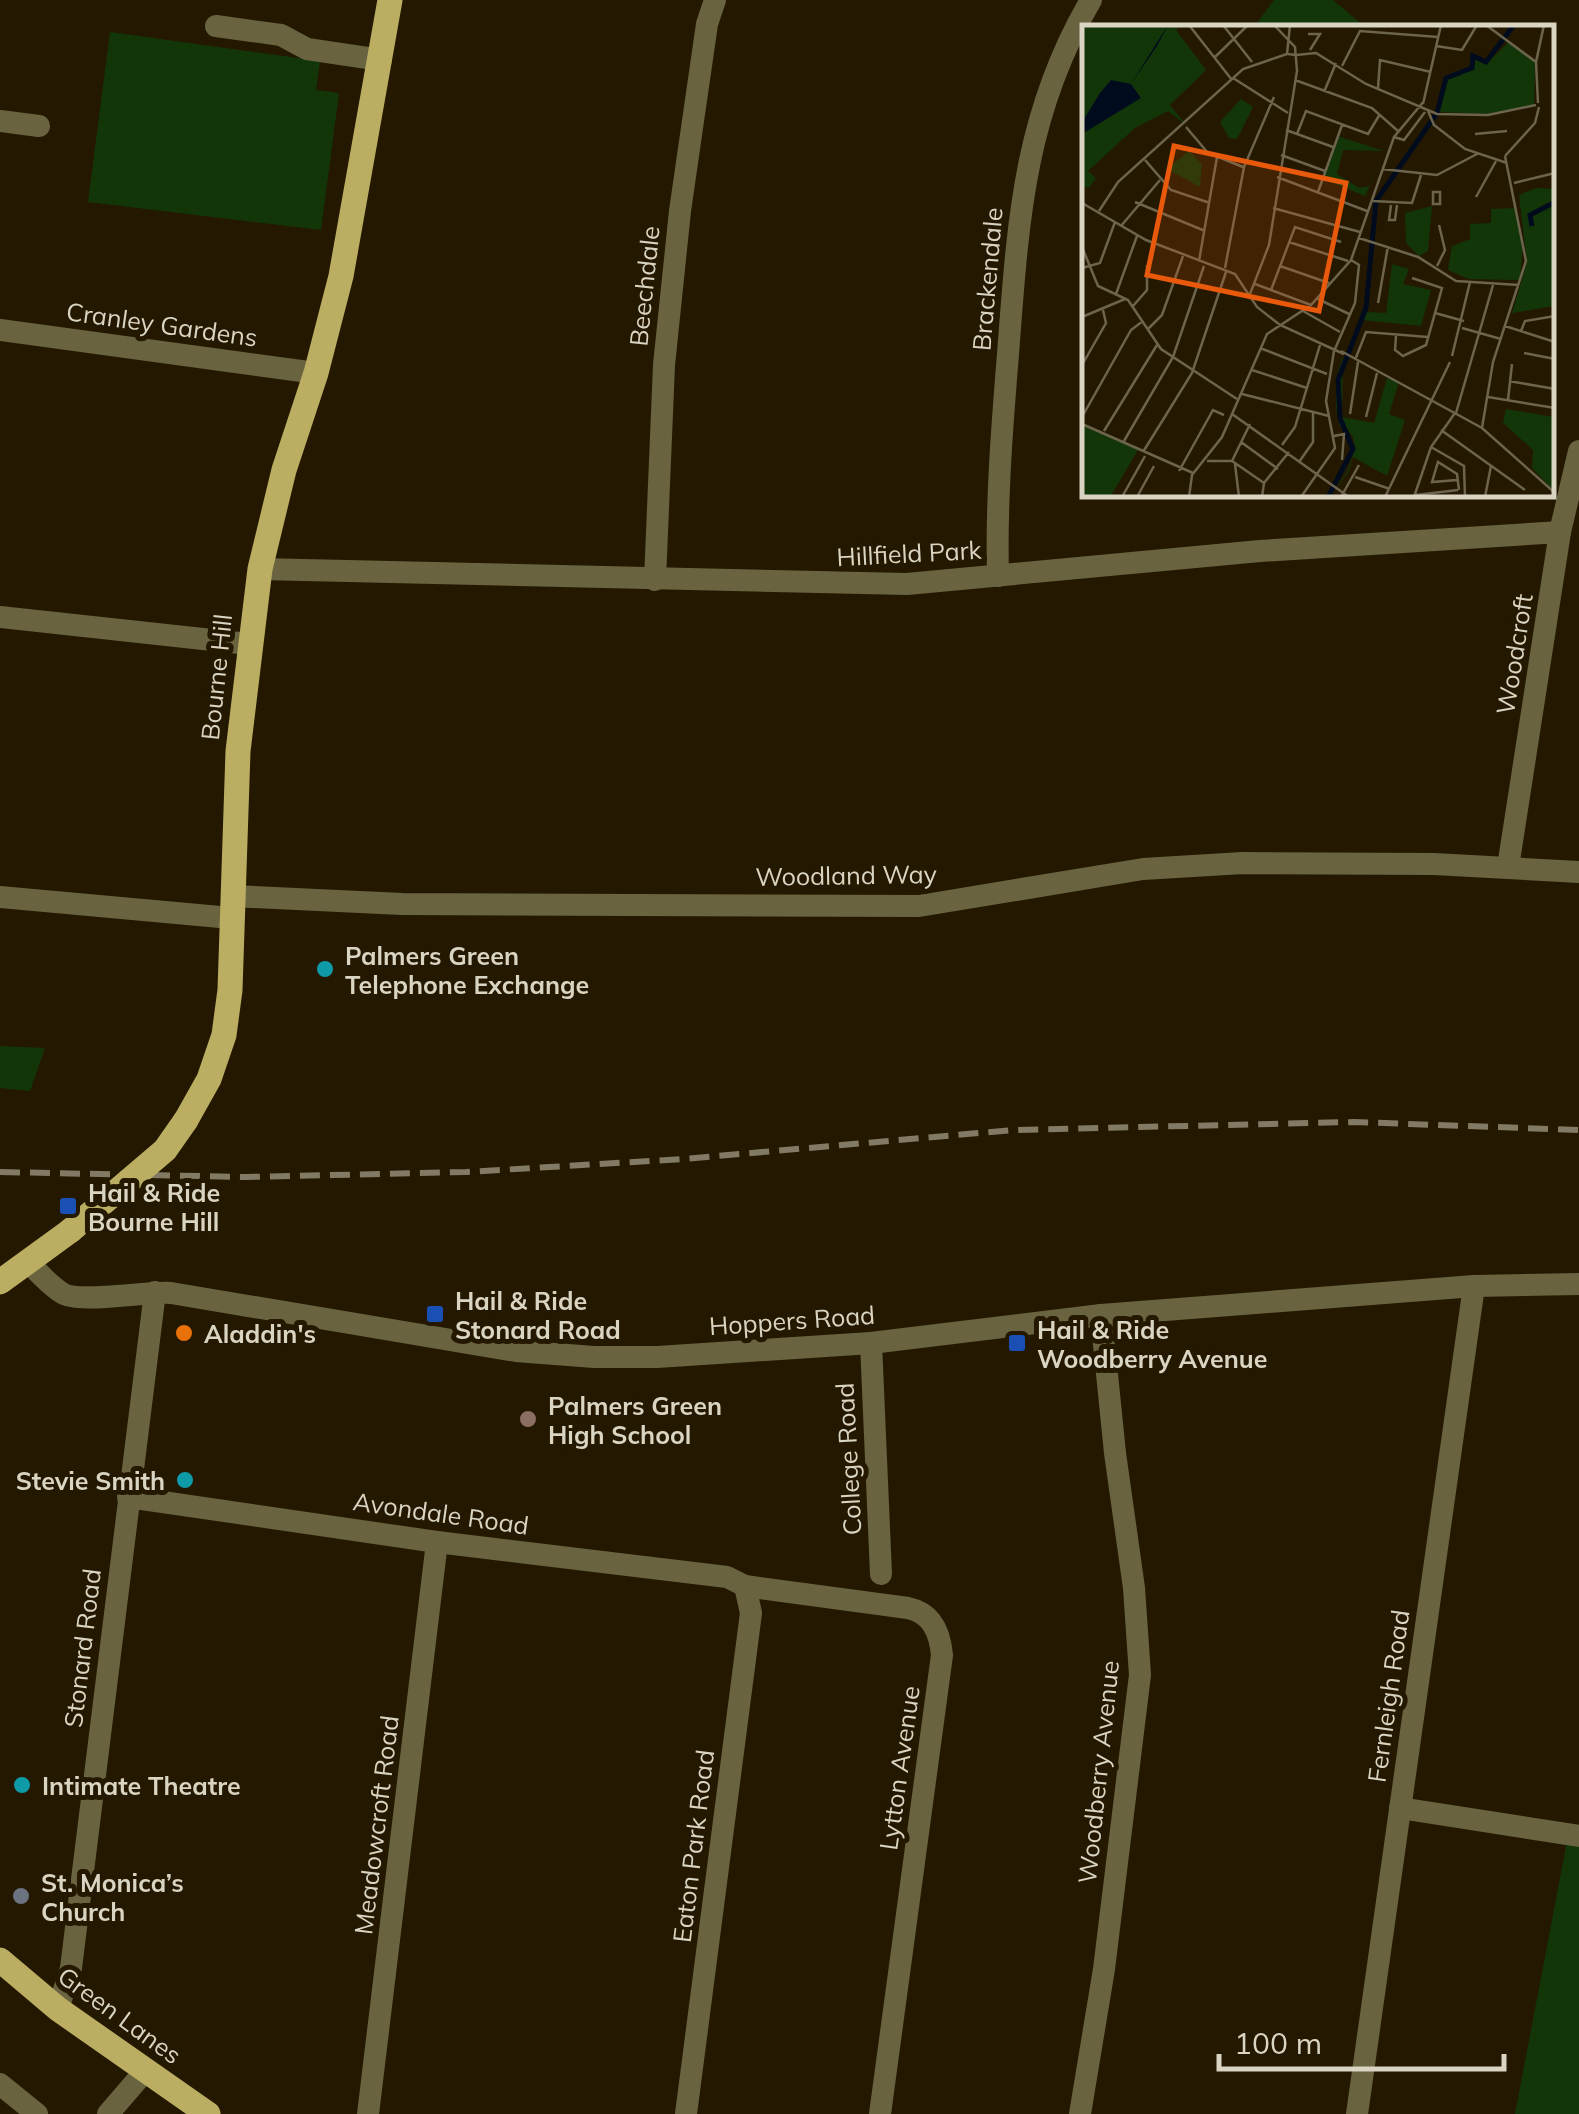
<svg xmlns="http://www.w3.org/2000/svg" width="1579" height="2114" viewBox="0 0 1579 2114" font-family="Mulish,sans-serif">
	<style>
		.green { fill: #133609 }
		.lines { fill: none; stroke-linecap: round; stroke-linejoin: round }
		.minor { stroke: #696340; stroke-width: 22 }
		.major { stroke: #bbad62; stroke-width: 25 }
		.rail { stroke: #827a65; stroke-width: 6; stroke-dasharray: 20 10; stroke-linecap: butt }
		.major-bridge { stroke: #bbad62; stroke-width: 25 }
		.culture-dot { fill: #0f9aa8; stroke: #241900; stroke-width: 4 }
		.transit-dot { fill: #1a4fb4; stroke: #241900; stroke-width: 4 }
		.food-dot { fill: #e8710a; stroke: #241900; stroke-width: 4 }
		.education-dot { fill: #8d6e63; stroke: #241900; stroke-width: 4 }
		.worship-dot { fill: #6b7280; stroke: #241900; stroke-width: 4 }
		.labels { text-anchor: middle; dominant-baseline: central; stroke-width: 10; stroke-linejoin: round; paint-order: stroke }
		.street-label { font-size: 25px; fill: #dad4c3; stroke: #241900 }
		.poi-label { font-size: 25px; font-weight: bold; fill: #dad4c3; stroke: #241900; text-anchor: start }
		.inset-river { fill: none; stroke: #000c1d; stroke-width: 5 }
		.inset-road { fill: none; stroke: #6d644e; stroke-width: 2.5 }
		.view { fill: #e8590c; fill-opacity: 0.15; stroke: #e8590c; stroke-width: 5 }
		.inset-edge { fill: none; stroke: #dad4c3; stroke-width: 5 }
	</style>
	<rect width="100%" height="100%" fill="#241900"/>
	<g class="green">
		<polygon points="1274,0 1333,0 1365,27 1254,27"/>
		<polygon points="110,32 320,61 316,90 339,93 321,230 88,202"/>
		<polygon points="0,1046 45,1048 30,1091 0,1088"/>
		<polygon points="1568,1836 1579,1837 1579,2114 1515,2114"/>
	</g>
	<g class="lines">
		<g class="minor">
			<polyline points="216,26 281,35 307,49 381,60"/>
			<polyline points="0,121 39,126"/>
			<polyline points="0,330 316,373"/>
			<polyline points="260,569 907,584 1260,551 1560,532"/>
			<path d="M998,576C996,503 1002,428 1008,354C1018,224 1023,116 1091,0"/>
			<polyline points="655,580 664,365 680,211 707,24 715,0"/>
			<polyline points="0,617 249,644"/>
			<polyline points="1508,867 1560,532 1579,451"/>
			<polyline points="232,896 402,904 919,906 1143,869 1243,863 1434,864 1579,872"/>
			<polyline points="0,897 231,918"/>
			<path d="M27,1261C38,1272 49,1285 62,1293C78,1304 146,1291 171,1293L516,1351L594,1357H657L871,1343L1101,1315L1474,1286L1579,1284"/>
			<polyline points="871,1343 881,1574"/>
			<path d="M128,1497L437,1542L727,1577L745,1586L908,1608C932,1613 940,1633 942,1655L880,2114"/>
			<polyline points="1400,1808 1579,1836"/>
			<polyline points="58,2009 71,1968 155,1292"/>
			<polyline points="0,2084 37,2114"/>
			<polyline points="108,2114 145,2071"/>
			<polyline points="368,2114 437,1542"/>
			<polyline points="686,2114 751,1613 745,1586"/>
			<polyline points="1080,2114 1104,1969 1140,1675 1134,1588 1115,1453 1101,1315"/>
			<polyline points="1357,2114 1474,1286"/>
		</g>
		<g class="major">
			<polyline points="186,1120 209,1079 224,1035 230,990 238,751 260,569 284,470 316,373 341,276 390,0"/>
			<polyline points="0,1282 70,1231"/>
			<polyline points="0,1960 58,2009 208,2114"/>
		</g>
		<polyline class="rail" points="0,1172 246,1177 466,1172 683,1159 1013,1130 1354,1122 1579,1130"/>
		<polyline class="major-bridge" points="70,1231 165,1150 186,1120"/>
	</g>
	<g class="culture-dot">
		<circle cx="325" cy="969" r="10"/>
		<circle cx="185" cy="1480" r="10"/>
		<circle cx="22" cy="1785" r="10"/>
	</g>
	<g class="transit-dot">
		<rect x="58" y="1196" width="20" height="20" rx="5"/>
		<rect x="425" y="1304" width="20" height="20" rx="5"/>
		<rect x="1007" y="1333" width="20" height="20" rx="5"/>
	</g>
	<circle class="food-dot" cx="184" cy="1333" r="10"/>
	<circle class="education-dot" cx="528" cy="1419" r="10"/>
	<circle class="worship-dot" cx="21" cy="1896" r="10"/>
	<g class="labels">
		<g class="street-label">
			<text transform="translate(987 279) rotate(-85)">Brackendale</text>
			<text transform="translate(644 286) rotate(-84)">Beechdale</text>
			<text transform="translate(162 324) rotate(8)">Cranley Gardens</text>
			<text transform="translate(909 553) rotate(-3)">Hillfield Park</text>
			<text transform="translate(1514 654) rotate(-81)">Woodcroft</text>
			<text transform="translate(216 677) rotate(-84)">Bourne Hill</text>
			<text transform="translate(846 875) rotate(-1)">Woodland Way</text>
			<text transform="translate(792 1320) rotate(-4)">Hoppers Road</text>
			<text transform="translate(848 1459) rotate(-93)">College Road</text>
			<text transform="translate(441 1513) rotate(8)">Avondale Road</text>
			<text transform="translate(82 1648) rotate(-83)">Stonard Road</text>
			<text transform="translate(1388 1696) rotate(-82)">Fernleigh Road</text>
			<text transform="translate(899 1768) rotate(-82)">Lytton Avenue</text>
			<text transform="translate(1098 1772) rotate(-84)">Woodberry Avenue</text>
			<text transform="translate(376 1825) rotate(-83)">Meadowcroft Road</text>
			<text transform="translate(693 1846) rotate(-83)">Eaton Park Road</text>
			<text transform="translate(120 2015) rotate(36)">Green Lanes</text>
		</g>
		<g class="poi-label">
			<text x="345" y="955">Palmers Green<tspan x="345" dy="29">Telephone Exchange</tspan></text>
			<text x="88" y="1192">Hail &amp; Ride<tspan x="88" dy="29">Bourne Hill</tspan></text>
			<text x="455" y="1300">Hail &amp; Ride<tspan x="455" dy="29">Stonard Road</tspan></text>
			<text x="1037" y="1329">Hail &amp; Ride<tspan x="1037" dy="29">Woodberry Avenue</tspan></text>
			<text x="204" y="1333">Aladdin's</text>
			<text x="548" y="1405">Palmers Green<tspan x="548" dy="29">High School</tspan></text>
			<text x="165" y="1480" text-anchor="end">Stevie Smith</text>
			<text x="42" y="1785">Intimate Theatre</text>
			<text x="41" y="1882">St. Monica’s<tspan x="41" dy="29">Church</tspan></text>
		</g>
	</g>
	<g transform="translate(1082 25)">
		<rect width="472" height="472" fill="#241900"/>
		<path d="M0,0H99L94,5L124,45L88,80L104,100L86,86L53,103L6,146L14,153L7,163L0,161ZM427,17L453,37L452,80L410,89L356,87L367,52L387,45L389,31L407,36ZM159,74L171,82L155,114L147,113L138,97ZM255,111L302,126L261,125L255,149L277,163L287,161L299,136L283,171L241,154ZM107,126L120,139L118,162L85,144ZM454,163L472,164V281L430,288L445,237L437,170ZM350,181L346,226L337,231L324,218L323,188ZM433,183L441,217L438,255L387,254L366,245L370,221L388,214V199L409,198V184ZM310,239L327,244L321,259L349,265L339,301L280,295L285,287L304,288ZM261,331L260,392L292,398L305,353L317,357L307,389L323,395L305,451L271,432L267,446L253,465L266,445L273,422L271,412L260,397L256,352L257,393L269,414L271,423L264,444L251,463L270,423L257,399L254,382V354ZM424,384L472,392V466L450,443L451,425L421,398ZM0,400L56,425L28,472H0Z" fill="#133609"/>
		<path d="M86,0L75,21L49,59L59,73L0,109V97L18,68L29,55L49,59Z" fill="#000c1d"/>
		<path class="inset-river" d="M450,201L448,190L473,177M246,472L271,424L258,393L256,355L284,283L294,176L355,88L364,53L390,43L391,31L404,37L432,0"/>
		<path class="inset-road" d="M107,0L150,55M141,0L170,37M208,0L205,29L214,30M404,0L454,37L456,78M226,9H238L228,25M354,21L380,25L395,0M214,30L234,28L284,59L355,89L406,90L454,80M132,33L166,0M454,37L462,0M260,41L278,6L356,12M151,53L206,88M213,55L290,83L316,106M296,63L298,35L349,47M242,67L254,38M341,79L359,0M346,86L352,100L383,124L425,138M104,102L126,128L161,142M204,105L251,122M215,109L224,86L286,109L298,89M393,109L425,106M312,112L322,115L343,87M199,130L243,146M423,131L453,98L457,82M63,135L89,165L128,178M300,144L355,150L395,129M195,152L285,186M432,158L473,148M236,167L260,100M351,167H358V179H351ZM394,172L414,136M291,176L330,178L339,150M53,177L123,206M0,178L64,215L153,249L175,282L198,300L262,329M309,180L307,195H313L315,180M191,183L278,207M17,186L36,157L161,44L205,29M39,201L78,155M277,213L336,232L374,256L437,260M207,217L266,236M0,222L16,261L46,275L79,324L155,374M117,236L135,132M198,241L247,258M355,241L363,225L357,200M0,243L18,238L33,197M143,243L162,142L192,72M173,259L229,280M189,265L213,202L259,217M34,269L55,211M168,269L187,220L215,46L213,22L192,0M236,274L267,289M296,278L306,221M51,281L65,265V240M221,286L258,307M353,288L382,296M0,292L43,274M423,301L473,317M380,303L419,314M66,304L80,290L101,231M439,306L443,296L473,291M314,311L313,325L321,331L344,320L360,263L330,253M178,323L245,349M253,324L273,278L277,240L269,235M259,326L400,403L473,468M442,328L473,334M370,331L388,257M273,335L284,307L346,312M0,340L24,298L21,285M170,345L225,363M427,356L473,364M160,369L247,391M406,372L473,383M426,375L430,339M374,388L411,260M150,389L267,472M268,389L276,337M0,392L49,305L61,296M284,392L295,348M0,399L111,448M400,403L411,337L444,236L423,131M359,405L443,465M22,406L75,320M252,411L262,409L260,435M42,416L91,332L122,241M159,417L196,444M200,420L213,402L238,320M349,422L382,441L383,472M61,427L110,348L144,247M125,436H150L182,458M150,436L168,399M217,437L231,417V387M153,439L157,472M97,446L131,385L142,390M273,452L308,464M375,455L350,457L356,437L375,449L377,465M334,470L376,465M40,472L63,431M55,472L72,441M107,472L110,450L140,412L185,309L229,280L269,235L312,112L342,76M180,472L182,458L207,427M219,472L253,423L244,376L252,326M259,472L277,440M303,472L368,337M332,472L349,422L373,388M403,472L409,441"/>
		<path class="view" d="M92,121L264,158L237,286L65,250Z"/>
		<rect width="472" height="472" class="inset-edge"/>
	</g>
	<path d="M1219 2054v15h285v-15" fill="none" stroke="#dad4c3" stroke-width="5"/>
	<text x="1234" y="2054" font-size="30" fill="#dad4c3" stroke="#241900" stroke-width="8" paint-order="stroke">100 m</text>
</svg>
